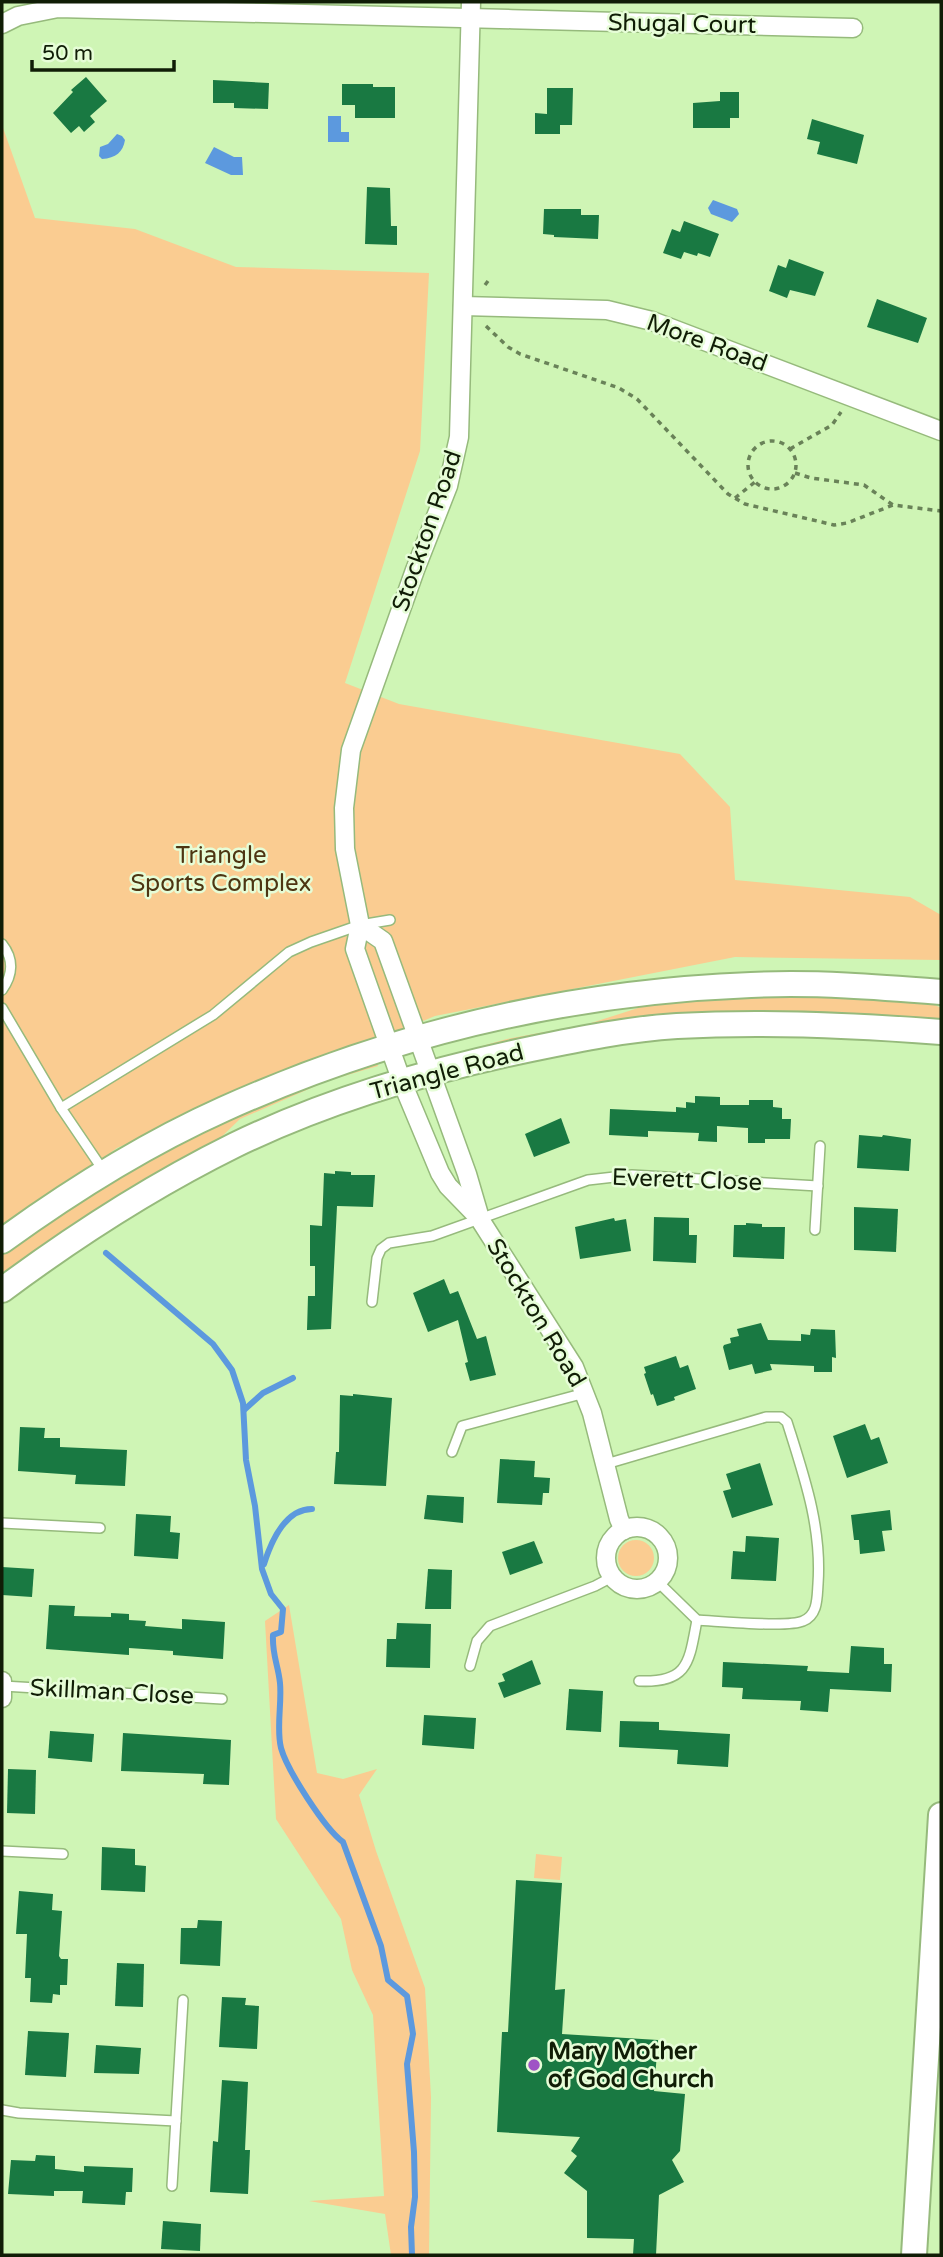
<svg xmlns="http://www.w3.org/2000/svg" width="943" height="2257" viewBox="0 0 943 2257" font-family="'Varela Round',sans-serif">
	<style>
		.green { fill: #facc91 }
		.water { fill: #5c99de }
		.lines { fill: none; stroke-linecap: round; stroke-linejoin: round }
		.stream { stroke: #5c99de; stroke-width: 6 }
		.building { fill: #197942 }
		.lane-casing { stroke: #96ba7c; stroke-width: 12 }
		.street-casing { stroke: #96ba7c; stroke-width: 21 }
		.secondary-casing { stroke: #96ba7c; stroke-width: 28 }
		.path { stroke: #698258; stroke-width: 3.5; stroke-dasharray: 5 5; stroke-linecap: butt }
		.lane { stroke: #fff; stroke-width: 9 }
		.street { stroke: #fff; stroke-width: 18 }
		.secondary { stroke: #fff; stroke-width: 24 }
		.poi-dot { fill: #9f53c5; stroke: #e6fdd7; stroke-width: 2.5 }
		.labels { text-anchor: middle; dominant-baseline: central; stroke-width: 5; stroke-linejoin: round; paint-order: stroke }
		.street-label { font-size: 24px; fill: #101d06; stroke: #e6fdd7 }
		.park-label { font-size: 24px; fill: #4d3512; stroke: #e6fdd7 }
		.poi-label { font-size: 24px; font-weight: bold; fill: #101d06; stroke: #e6fdd7; text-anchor: start }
	</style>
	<rect width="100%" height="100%" fill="#cff5b5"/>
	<g class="green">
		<polygon points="2,125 35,218 135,229 236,267 429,273 420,451 345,683 399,704 680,754 730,807 735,880 910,897 941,915 941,960 735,957 435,1016 117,1148 2,1233"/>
		<polygon points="818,995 933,1004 941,1008 941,1021 881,1016 443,1057 507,1039 588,1024 660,1001 737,996"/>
		<path d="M377,1063L378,1066L327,1081L240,1119L211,1147L74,1224L2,1276V1255C115,1172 242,1102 377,1063Z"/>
		<circle cx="636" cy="1558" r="18"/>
		<polygon points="289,1605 317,1773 343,1779 377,1769 359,1795 376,1851 425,1988 431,2097 429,2255 391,2255 385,2214 309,2201 384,2196 373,2015 352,1970 341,1919 276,1819 265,1621"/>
		<polygon points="536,1854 562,1857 560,1880 534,1878"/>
	</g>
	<g class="water">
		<polygon points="328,116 341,116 341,132 349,132 349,142 328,142"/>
		<path d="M117,134L122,136L125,140C123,152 116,158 102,159L99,156L100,147L108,144Z"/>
		<polygon points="214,147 234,157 242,157 243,175 231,175 205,163"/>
		<polygon points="713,200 737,209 739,214 732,222 711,214 708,208"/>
	</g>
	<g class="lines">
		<g class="stream">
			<path d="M106,1253L213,1344L232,1370L243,1403L246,1460L255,1506L262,1569L271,1594L283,1609L281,1632L273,1635C272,1655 278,1664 280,1683C282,1704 276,1728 281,1748C287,1770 325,1829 343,1842L381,1946L388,1980L407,1996L413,2034L407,2064L414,2152L415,2197L411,2227L412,2255"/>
			<polyline points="244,1410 263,1393 293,1378"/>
			<path d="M264,1564C271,1542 285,1509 312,1509"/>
		</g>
	</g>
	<g class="building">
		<polygon points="86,77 107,101 90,116 95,122 84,132 79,126 71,133 53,113 73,92 71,90"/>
		<polygon points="213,80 269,83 268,109 234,108 234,103 213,103"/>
		<polygon points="342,84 373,84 373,87 395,87 395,118 355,118 355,105 342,105"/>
		<polygon points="547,88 573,88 572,125 560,125 560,134 535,134 535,113 547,114"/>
		<polygon points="720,92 739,92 739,118 730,118 730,128 693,128 693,103 720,101"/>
		<polygon points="812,119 864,135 857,164 817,154 820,142 807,139"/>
		<polygon points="367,187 390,188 391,226 397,226 397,245 365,244"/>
		<polygon points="544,209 581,209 581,215 599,215 598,239 554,237 554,235 543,234"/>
		<polygon points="684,221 719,234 710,257 698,253 697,256 684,252 681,259 663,253 672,229 680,232"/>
		<polygon points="789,259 824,272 815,296 790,290 787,298 769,291 778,265 786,268"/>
		<polygon points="877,299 927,318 918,343 867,327"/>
		<polygon points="695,1096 720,1097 720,1105 749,1105 749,1100 773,1100 773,1107 782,1108 782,1119 791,1119 790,1139 765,1139 765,1143 748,1143 748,1128 717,1126 717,1142 698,1141 699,1133 648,1131 648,1137 609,1135 610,1109 676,1112 676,1107 686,1108 686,1102 695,1103"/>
		<polygon points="561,1118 570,1143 534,1157 525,1134"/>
		<polygon points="859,1135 882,1137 883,1135 911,1139 909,1171 857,1168"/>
		<polygon points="335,1171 351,1172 351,1175 375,1175 373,1207 337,1206 331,1329 307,1330 308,1296 315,1296 315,1266 310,1266 310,1225 322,1226 324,1173 335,1174"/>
		<polygon points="854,1207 898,1209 896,1252 854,1250"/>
		<polygon points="654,1217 689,1218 689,1235 697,1235 696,1263 653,1261"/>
		<polygon points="614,1218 615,1221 626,1219 631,1251 580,1259 575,1227"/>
		<polygon points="746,1223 762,1224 762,1227 785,1227 784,1259 733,1257 734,1225 746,1225"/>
		<polygon points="444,1279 450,1294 458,1291 477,1339 486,1336 496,1375 470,1381 465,1363 468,1362 458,1320 428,1332 413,1293"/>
		<polygon points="761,1323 768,1340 801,1341 801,1334 810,1335 811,1329 835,1330 836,1358 832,1357 832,1372 814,1372 814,1366 770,1364 772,1370 755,1374 752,1364 729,1370 723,1347 724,1345 731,1343 730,1338 739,1336 737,1329"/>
		<polygon points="676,1356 680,1368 688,1365 696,1389 674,1397 675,1400 657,1406 653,1394 651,1395 644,1374 646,1373 644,1367"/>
		<polygon points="353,1394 392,1398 386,1486 334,1484 336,1452 339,1452 340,1395 353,1396"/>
		<polygon points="865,1424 871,1440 879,1437 888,1463 847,1478 833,1436"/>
		<polygon points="20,1427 45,1428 44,1438 60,1438 60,1447 127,1450 125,1486 75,1484 76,1475 18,1471"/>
		<polygon points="500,1459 535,1461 534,1477 550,1478 549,1493 543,1493 542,1505 497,1503"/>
		<polygon points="760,1463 773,1505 732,1518 723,1491 731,1489 726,1474"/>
		<polygon points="427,1495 464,1497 463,1523 424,1519"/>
		<polygon points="890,1510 892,1530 882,1531 885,1551 860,1554 859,1540 854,1540 851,1515"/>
		<polygon points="136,1514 171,1516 170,1532 180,1533 178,1559 134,1556"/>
		<polygon points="746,1536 779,1538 776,1581 731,1579 733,1551 745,1552"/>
		<polygon points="534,1541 543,1563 510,1575 502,1552"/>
		<polygon points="2,1567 34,1569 32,1597 2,1595"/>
		<polygon points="428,1569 452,1570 451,1609 425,1609"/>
		<polygon points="49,1605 75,1606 74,1616 111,1617 111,1613 129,1614 129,1620 146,1621 145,1626 182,1629 182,1619 225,1622 223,1659 173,1655 173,1651 129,1648 129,1655 46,1649"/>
		<polygon points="397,1623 431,1624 430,1668 386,1667 387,1639 396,1639"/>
		<polygon points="851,1646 884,1648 884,1664 892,1664 891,1692 830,1689 828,1712 800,1710 801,1701 742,1699 743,1688 722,1687 723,1662 808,1666 807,1671 849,1673"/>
		<polygon points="532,1660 541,1684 504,1698 498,1683 505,1681 502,1674"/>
		<polygon points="569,1689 603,1691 601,1732 566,1730"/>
		<polygon points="424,1715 476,1718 474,1749 422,1745"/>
		<polygon points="620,1721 659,1722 659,1730 730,1734 728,1767 677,1764 678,1750 619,1747"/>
		<polygon points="50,1731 94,1734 92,1762 48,1758"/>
		<polygon points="123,1733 231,1740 229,1785 203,1784 204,1774 121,1771"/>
		<polygon points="8,1769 36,1770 35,1814 7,1813"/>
		<polygon points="102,1847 135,1849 135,1865 146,1866 145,1892 101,1890"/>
		<polygon points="516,1880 562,1883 555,1990 565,1989 562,2034 658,2040 654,2091 685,2094 680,2151 672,2160 684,2182 659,2195 656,2255 633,2255 634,2239 587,2238 587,2191 564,2173 577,2156 571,2151 580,2137 497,2132 502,2032 508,2032"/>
		<polygon points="19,1891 53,1894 52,1910 62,1911 59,1956 61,1959 68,1959 67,1985 60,1985 60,1995 53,1994 52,2003 30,2002 31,1978 25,1978 27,1934 16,1934"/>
		<polygon points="198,1920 222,1921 220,1966 180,1964 181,1928 197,1928"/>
		<polygon points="117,1963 144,1964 143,2007 115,2006"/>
		<polygon points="222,1997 246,1998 245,2005 259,2006 257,2049 219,2047"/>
		<polygon points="28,2031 69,2033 66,2077 25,2075"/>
		<polygon points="96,2045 141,2048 139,2074 94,2073"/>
		<polygon points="222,2080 248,2082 245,2150 250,2150 248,2194 210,2192 213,2141 218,2142"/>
		<polygon points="36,2155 55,2156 55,2169 84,2172 84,2166 133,2168 132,2192 126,2192 125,2205 82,2203 83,2191 54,2191 54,2196 8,2194 11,2160 35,2161"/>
		<polygon points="163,2221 201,2224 200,2251 161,2249"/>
	</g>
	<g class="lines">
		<defs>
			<g id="lane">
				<path d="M2,944C14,959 13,975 2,990"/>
				<polyline points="2,1008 61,1108 103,1170"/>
				<polyline points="61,1108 213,1015 289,952 311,942 360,925 390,920"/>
				<polyline points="815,1230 820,1146"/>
				<polyline points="372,1302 377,1258 381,1249 389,1243 432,1236 588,1180 632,1175 818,1186"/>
				<polyline points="452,1452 462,1426 585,1393"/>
				<path d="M606,1464L766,1417H781L787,1422C804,1476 822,1527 818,1584C817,1598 818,1615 803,1621C788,1628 718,1621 697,1620L658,1582"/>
				<polyline points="2,1523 100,1528"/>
				<polyline points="470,1666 477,1641 490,1626 595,1586 612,1577"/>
				<path d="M639,1681C689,1683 689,1662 697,1620"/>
				<polyline points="3,1686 222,1699"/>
				<polyline points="2,1851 63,1854"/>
				<polyline points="2,2110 19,2113 176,2121"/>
				<polyline points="172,2186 183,2000"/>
			</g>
			<g id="street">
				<polyline points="471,2 459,437 448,486 415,570 351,750 344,808 345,849 360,925 355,949 402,1082 440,1173 448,1186 479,1218 574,1367 592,1413 619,1519 624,1530"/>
				<path d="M2,24L18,16L58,8C323,13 588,22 853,28"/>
				<polyline points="463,306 607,310 652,321 941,431"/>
				<polyline points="360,925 383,941 467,1174 479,1215"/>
				<circle cx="637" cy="1558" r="31"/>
				<polyline points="2,1681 2,1698"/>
			</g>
			<g id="secondary">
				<path d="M2,1241C71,1191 146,1144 224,1109C391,1034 569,992 751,985C814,982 878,987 941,992"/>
				<path d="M2,1290C76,1235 152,1186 235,1145C328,1100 430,1070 531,1049C579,1039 628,1029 677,1026C766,1021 853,1025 941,1032"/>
				<polyline points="914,2255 941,1815"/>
			</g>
		</defs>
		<use href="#lane" class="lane-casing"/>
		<use href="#street" class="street-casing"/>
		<use href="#secondary" class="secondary-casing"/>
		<g class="path">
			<polyline points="485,285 488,281"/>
			<polyline points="486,326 508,347 520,354 619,388 637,399 728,494 745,504 834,525 847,523 893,505 941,511"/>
			<circle cx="772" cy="465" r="24"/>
			<polyline points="790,449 832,425 841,412"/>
			<polyline points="795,473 811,478 864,485 893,505"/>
			<polyline points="735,498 755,482"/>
		</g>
		<use href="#lane" class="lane"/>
		<use href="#street" class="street"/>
		<use href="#secondary" class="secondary"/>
	</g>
	<circle class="poi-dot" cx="534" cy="2065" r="7"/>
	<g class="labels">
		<g class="street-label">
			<text transform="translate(682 24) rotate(1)">Shugal Court</text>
			<text transform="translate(707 343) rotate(20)">More Road</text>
			<text transform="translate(427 531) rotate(-71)">Stockton Road</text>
			<text transform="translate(447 1072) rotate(-15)">Triangle Road</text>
			<text transform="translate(687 1180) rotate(2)">Everett Close</text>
			<text transform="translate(536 1313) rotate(59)">Stockton Road</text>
			<text transform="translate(112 1692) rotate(3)">Skillman Close</text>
		</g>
		<g class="park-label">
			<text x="221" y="855">Triangle<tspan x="221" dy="28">Sports Complex</tspan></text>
		</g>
		<g class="poi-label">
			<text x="548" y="2051">Mary Mother<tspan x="548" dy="28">of God Church</tspan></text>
		</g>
	</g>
	<rect width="943" height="2257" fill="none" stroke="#101d06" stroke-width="7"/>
	<path d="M32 60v10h142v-10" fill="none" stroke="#101d06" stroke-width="3.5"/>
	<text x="42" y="60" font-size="21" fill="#101d06" stroke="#e6fdd7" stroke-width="5" paint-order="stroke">50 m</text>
</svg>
